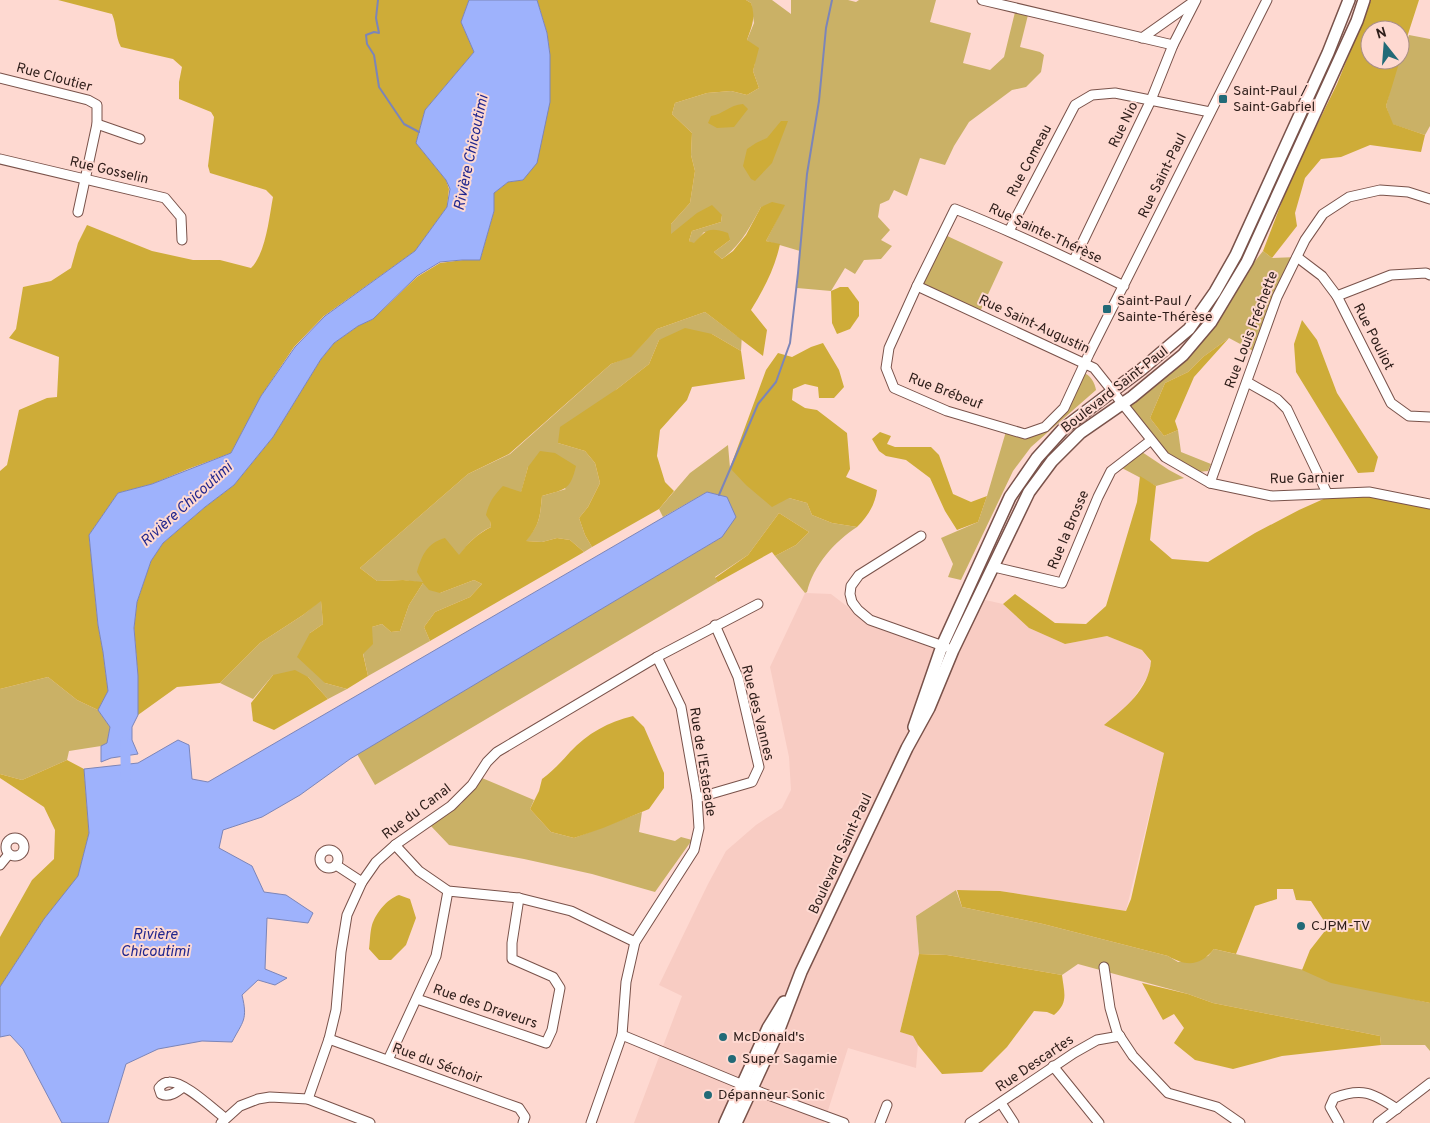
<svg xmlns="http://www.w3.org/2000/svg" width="1430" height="1123" viewBox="0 0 1430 1123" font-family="Overpass,sans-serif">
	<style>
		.built { fill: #f8ccc3 }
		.green { fill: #cab166 }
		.forest { fill: #ceac38 }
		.water { fill: #9eb2fc; stroke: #7c85b8 }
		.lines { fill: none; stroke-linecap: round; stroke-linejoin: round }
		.stream { stroke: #7c85b8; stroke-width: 2 }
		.river { stroke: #9eb2fc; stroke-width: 10 }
		.minor-casing { stroke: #79524a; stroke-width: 11 }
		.major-casing { stroke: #79524a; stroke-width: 14 }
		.minor { stroke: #fff; stroke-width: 9 }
		.major { stroke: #fff; stroke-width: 11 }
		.poi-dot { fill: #226a77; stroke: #fed9d1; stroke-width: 2 }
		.labels { text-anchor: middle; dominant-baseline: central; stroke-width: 4; stroke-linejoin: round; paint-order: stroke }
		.street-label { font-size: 14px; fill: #2d1d19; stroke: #fed9d1 }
		.poi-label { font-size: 14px; fill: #2d1d19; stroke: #fed9d1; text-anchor: start }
		.water-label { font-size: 15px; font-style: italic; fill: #22278e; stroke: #fed9d1 }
	</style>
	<rect width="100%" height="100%" fill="#fed9d1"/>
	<polygon class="built" points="805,593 831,594 874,627 954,656 981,599 1003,604 1029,628 1065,644 1107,636 1142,650 1151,662 1150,673 1130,704 1105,725 1164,753 1126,911 1000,891 956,890 916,916 919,954 900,1032 913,1036 918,1044 916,1068 848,1048 824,1123 634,1123 682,996 659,985 708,884 726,851 756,825 782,808 791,790 789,757 770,667"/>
	<g class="green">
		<path d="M746,0H772L791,14V0H848L856,2L859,0H936L930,22L971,33L963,63L990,70L1004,57L1016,8L1029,11L1020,47L1040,52L1044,55L1041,72L1026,87L1012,90L969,122L954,146L945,165L920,158L907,196L894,190L889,200L880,204L878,217L890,230L881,240L892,246L881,259L864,260L855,274L845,268L831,291L797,288L800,251L766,241L784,205L761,207C750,227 741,245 722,259L714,252L730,240L704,232L694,244L689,241L692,231L721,222L722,215L671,235V224L690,203L695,171L691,155L692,133L672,114L675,103L707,93L731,91L747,95L759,88L753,71L755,62L747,40L754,23L751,3Z"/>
		<polygon points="1409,35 1430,39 1430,126 1425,135 1392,124 1386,106 1395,71"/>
		<polygon points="943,234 1003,262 978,316 917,288"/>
		<polygon points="1263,251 1272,258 1297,257 1257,353 1229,338 1203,357 1188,372 1165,383 1150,418 1164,436 1178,430 1181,452 1211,464 1208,471 1198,472 1163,452 1128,406 1169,369"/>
		<path d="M705,312L737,336L742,334L741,351L712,334L659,340L649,364L617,389L558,443L585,451L595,463L600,483L588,507L579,518L585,535L592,547L584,552L570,540L557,538L542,542L525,541C540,525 540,517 542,496L566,489L528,467L521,493L490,521L491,527C463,540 453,567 440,593L474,580L482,584L470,597L435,612L424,627L430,641L368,676L363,653L372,627L382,624L391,632L400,631L409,605L423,583L403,580L377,581L360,568L468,474L510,454L611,364L631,356L657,329Z"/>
		<path d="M1083,373C1090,374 1095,383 1096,390L1031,447L1013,471L961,580L948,577L953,564L941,538L978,522L987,496L1007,428L1025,434L1045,427L1064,408Z"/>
		<path d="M728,445L730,468L789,498L807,503L812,515L832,523L857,527C835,541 813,566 807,592L805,593L775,556L796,545L809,532L779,513L748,555L715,577L718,582L375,785L357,754L722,537L727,497L707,492L663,517L659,509L690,473Z"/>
		<polygon points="1139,450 1169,470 1184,478 1156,486 1120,467"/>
		<polygon points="321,600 323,624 310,633 325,683 347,689 328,699 308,677 273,675 253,699 220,683 260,643 303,615"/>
		<polygon points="48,677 77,700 98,710 110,727 107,744 101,746 69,751 67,760 22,780 0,774 0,689"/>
		<polygon points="482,778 534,800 530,809 551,832 574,838 642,812 639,832 675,841 681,837 692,840 655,892 592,874 524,859 449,845 430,825 461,804"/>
		<polygon points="956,890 962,907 1043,924 1168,956 1178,962 1208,956 1214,949 1304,970 1378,991 1430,1003 1430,1051 1425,1045 1381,1045 1380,1036 1213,1003 1188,994 1078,964 1062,975 947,955 919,954 916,916"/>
	</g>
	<g class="forest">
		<path d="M58,0H469L461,22L474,52L425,110L416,143L446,180L449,189L447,207L415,251L324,316L294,347L261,396L231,453L188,469L152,484L118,493L89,535L98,625L103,652L108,691L98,710L77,700L48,677L0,689V471L7,465L19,410L47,398L57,397L59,357L9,338L16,329L23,287L51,281L71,268L78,243L87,225L152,251L193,260H220L251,268C266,253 269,218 273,197L266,190L210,173L208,166L214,117L211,112L179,99V82L182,67L173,59L121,47C115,36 117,25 112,14Z"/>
		<path d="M537,0H746L751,3C756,18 752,26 747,40L759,48L753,71L759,88L747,95L731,91L707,93L675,103L672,114L692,133L691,155L695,171L690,203L671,224V234L697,213L712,205L722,215L721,222L692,231L689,241L694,243C707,229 709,227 728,233L730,240L714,252L722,259L733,251L746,235L761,207L772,202L785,205L766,241L780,244C775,268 764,289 751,310L767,330L763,356L705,312L657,329L631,357L611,364L509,454L468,474L360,568L377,581L403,580L423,582L417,572C422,555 427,543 445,538L459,555C468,543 477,534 491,527L490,521L486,515C489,502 494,495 503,486L521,492L528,467L540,451L555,453L576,466C570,491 565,489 542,496C540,516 540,525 526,541L542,542L557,538L570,540L584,552L430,641L424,627L435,612L470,597L482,584L474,580L440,593L429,590L423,583L409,605L400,631L391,632L382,624L372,627L373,644L363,654L368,676L347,689L325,683L297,657L310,633L323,624L321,601L303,615L260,643L220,683L177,687L138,715V676L134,628L137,602L151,561L163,543L205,507L234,485L273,437L321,359L334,343L358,326L373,319L417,277L440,263L463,260H480L494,211V193L508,182L523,180L550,102V55L547,33Z"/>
		<polygon points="1371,0 1419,0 1400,59 1400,30 1370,30 1370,60 1400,60 1386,106 1393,124 1425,135 1421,152 1370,145 1341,157 1321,159 1305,178 1295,213 1297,226 1272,258 1263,251 1291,178 1337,84"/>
		<path d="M743,104L748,109L734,127L717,128L708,123L711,116C724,114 729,105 743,104Z"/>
		<polygon points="781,121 788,121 772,163 755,181 751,179 743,166 747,149 756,143 767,138"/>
		<polygon points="840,287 848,287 859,302 859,316 850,329 837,334 832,323 831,291"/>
		<polygon points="1302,320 1317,340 1337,393 1378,457 1374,472 1358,473 1296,372 1294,344"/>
		<polygon points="685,328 712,334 741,351 745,379 692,387 687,400 660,430 657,456 665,482 674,491 659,509 592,547 585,535 579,518 588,507 600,483 595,463 585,451 558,443 560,427 617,389 649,364 659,340"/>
		<polygon points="1229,338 1194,377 1175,421 1178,430 1164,436 1150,418 1165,383 1188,372 1203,357"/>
		<path d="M823,343L839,370L844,387L834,398H819L818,387L805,384L793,389L792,400L805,408L817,410L847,433L850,469L846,477L877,490C875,505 868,516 857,527L832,523L812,515L807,503L789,498L772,507L746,485L730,468L766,370L778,353L792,357L811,347Z"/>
		<polygon points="880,432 891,436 887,444 895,447 931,447 939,455 953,494 971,502 987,496 978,522 957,530 945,511 930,478 906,460 886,456 879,451 872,439"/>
		<path d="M1140,476L1156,486L1150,540L1172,559L1208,562L1255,533L1299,510L1328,497L1367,496L1430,506V1003L1331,983L1302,970L1310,950L1328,927L1311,901L1296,900L1293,889H1277V899L1255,906L1236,954L1214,949C1200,966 1187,967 1168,956L1043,924L962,907L957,890L1000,891L1126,911L1131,899L1164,753L1104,725C1125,708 1149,689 1151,661L1142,650L1107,636L1065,644L1029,628L1003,604L1015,594L1055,623L1086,624L1106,606L1137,502Z"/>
		<polygon points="779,513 809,532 796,545 775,556 772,552 718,582 715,578 748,555"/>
		<polygon points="295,670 308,677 328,699 274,730 253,721 251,703 273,675"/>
		<path d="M633,716L644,727L664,773V788L649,809L603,828L574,838L551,832L530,809L539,791L542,779C553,771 561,762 570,752C588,733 608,722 633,716Z"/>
		<polygon points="67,760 84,769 89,833 78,877 44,919 0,987 0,937 32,880 54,859 55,830 44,807 0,778 0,774 22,780"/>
		<path d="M399,895L410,899L416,918L406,945L391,960H379L369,949C370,942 370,932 372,925C376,913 387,899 399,895Z"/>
		<path d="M919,954L947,955L1062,975C1064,992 1069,1003 1054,1015L1047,1012L1034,1011L1007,1047L982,1072L942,1074L918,1045L913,1036L900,1032Z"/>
		<polygon points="1142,983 1188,994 1213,1003 1380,1036 1381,1045 1282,1056 1233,1069 1195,1060 1174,1043 1184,1028 1174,1014 1163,1020"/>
	</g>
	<g class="water">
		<polygon points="469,0 537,0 547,33 550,55 550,102 537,163 523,180 508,182 494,193 494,211 480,260 462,260 440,262 417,276 373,319 358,326 334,343 321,359 273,437 234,485 205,507 163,543 151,561 137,602 134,628 138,676 138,715 132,727 132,740 138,754 111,758 101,762 101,746 107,743 110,727 98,710 108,691 103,652 98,625 89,535 118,493 152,484 231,453 261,396 295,347 325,316 415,251 447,207 450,189 446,180 416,143 425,110 474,52 461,22"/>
		<path d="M707,492L727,497L736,517L722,537L350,759L300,795L262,817L223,830L219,848L252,866L264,892L286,895L313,913L308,923L267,918L265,969L287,978L275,985L258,980L242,995C248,1020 243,1021 232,1042L202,1041L158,1049L126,1064L108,1123H62L23,1049L10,1035L0,1037V987L44,919L78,876L89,833L84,769L138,763L178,740L189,745L192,779L208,782Z"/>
	</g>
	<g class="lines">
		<g class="stream">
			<polyline points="378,0 376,18 379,33 374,32 366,35 367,44 374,55 379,87 404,124 419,132"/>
			<polyline points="719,495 758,404 776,382 790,343 798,273 807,174 819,101 826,28 832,0"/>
		</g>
		<polyline class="river" points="125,742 126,777"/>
		<defs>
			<g id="minor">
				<polyline points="982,0 1173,45"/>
				<polyline points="1142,38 1193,2"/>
				<polyline points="0,78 88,100 97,105 97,124 78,212"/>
				<polyline points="97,124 140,139"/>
				<polyline points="0,159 165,198 181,217 182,240"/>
				<polyline points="1009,231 1075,105 1092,95 1115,93 1210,112"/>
				<polyline points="1297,257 1322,276 1337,296 1391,403 1409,416 1430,417"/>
				<polyline points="1074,260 1151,100 1173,45 1196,0"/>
				<polyline points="917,286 1094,368 1165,457 1210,483 1272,496 1369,492 1430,504"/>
				<path d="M1124,286C1068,258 1013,232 955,209L917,286L889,348L886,368L894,388L947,411L1025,434L1045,427L1064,408L1089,354L1267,0"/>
				<polyline points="1337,296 1391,275 1426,273 1430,275"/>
				<polyline points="1247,382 1277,399 1287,409 1327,493"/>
				<polyline points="1210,483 1277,297 1305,240 1323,214 1349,197 1380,190 1408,192 1430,199"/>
				<polyline points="921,536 859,575 851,586 850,594 852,602 858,610 870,620 946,647"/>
				<polyline points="994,567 1062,583 1098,497 1111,471 1150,441"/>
				<polyline points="697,798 752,782 759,767 738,677 715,625"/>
				<circle cx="15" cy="847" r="9"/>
				<polyline points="395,845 419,871 448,891 519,898 571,911 635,942"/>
				<circle cx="329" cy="859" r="9"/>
				<polyline points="0,865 9,854"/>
				<polyline points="336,865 362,882"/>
				<polyline points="1104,967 1110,1008 1117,1032 1133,1056 1168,1093 1217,1107 1240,1123"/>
				<polyline points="417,999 546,1043 552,1030 560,988 553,977 512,959 512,943 519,898"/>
				<polyline points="622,1035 760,1092 844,1123"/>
				<polyline points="329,1039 519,1108 525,1117 523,1123"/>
				<polyline points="388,1060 436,956 448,891"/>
				<polyline points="1053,1066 1099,1123"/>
				<path d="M183,1087C177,1092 169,1098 161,1094L159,1088C162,1084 165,1082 169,1082C184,1081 213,1109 225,1118"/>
				<polyline points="308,1099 329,1039 336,1010 341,952 347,915 362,882 376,862 395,845 451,806 472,785 487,762 497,752 657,657 758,604"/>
				<polyline points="1001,1103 1014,1123"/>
				<polyline points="221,1123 240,1106 258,1099 270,1097 308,1099 370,1123"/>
				<polyline points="591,1123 622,1035 626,982 635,942 694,850 699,828 697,798 681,707 657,657"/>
				<polyline points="880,1123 887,1105"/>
				<polyline points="970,1123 1074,1053 1097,1040 1120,1036"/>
				<path d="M1339,1123L1330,1107L1334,1098C1362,1087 1373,1093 1397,1109"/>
				<polyline points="1378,1123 1430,1083"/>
			</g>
			<g id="major">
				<polyline points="914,727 942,646 1010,497 1037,458 1064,428 1142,369 1189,329 1215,292 1236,255 1328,53 1349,0"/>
				<polyline points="725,1123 768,1028 784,1002"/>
				<polyline points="736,1123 778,1032 801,972 907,748 929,708 953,650 1029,492 1052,461 1080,433 1132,397 1183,355 1211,322 1247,262 1357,21 1364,0"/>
			</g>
		</defs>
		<use href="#minor" class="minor-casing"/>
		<use href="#major" class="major-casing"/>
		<use href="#minor" class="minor"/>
		<use href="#major" class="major"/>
	</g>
	<g class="poi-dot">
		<rect x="1218" y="94" width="10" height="10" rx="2.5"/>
		<rect x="1102" y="304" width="10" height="10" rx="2.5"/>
		<circle cx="1301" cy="926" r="5"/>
		<circle cx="723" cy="1037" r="5"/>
		<circle cx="732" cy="1059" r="5"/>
		<circle cx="708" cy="1095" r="5"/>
	</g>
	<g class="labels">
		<g class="street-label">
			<text transform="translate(54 78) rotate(15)">Rue Cloutier</text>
			<text transform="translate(1124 125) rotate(-64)">Rue Nio</text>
			<text transform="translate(1030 161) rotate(-62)">Rue Comeau</text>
			<text transform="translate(109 171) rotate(13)">Rue Gosselin</text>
			<text transform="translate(1163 176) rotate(-64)">Rue Saint-Paul</text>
			<text transform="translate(1045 234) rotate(25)">Rue Sainte-Thérèse</text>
			<text transform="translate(1034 325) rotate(25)">Rue Saint-Augustin</text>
			<text transform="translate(1252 330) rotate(-69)">Rue Louis Fréchette</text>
			<text transform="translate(1373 337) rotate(63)">Rue Pouliot</text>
			<text transform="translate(1115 390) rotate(-38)">Boulevard Saint-Paul</text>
			<text transform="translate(945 392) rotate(21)">Rue Brébeuf</text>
			<text transform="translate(1307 479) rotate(-1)">Rue Garnier</text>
			<text transform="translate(1069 530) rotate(-67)">Rue la Brosse</text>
			<text transform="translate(757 713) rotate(76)">Rue des Vannes</text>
			<text transform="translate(702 762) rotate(81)">Rue de l'Estacade</text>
			<text transform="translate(417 812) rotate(-37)">Rue du Canal</text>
			<text transform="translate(841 854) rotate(-65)">Boulevard Saint-Paul</text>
			<text transform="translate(485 1007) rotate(19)">Rue des Draveurs</text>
			<text transform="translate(437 1064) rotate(20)">Rue du Séchoir</text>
			<text transform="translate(1035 1064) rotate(-34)">Rue Descartes</text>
		</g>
		<g class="poi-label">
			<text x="1233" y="91">Saint-Paul /<tspan x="1233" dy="16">Saint-Gabriel</tspan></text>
			<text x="1117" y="301">Saint-Paul /<tspan x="1117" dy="16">Sainte-Thérèse</tspan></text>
			<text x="1311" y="926">CJPM-TV</text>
			<text x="733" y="1037">McDonald's</text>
			<text x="742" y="1059">Super Sagamie</text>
			<text x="718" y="1095">Dépanneur Sonic</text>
		</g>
		<g class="water-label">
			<text transform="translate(472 153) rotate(-78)">Rivière Chicoutimi</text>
			<text transform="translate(187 505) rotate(-42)">Rivière Chicoutimi</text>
			<text x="155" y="935">Rivière<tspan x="155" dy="17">Chicoutimi</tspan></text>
		</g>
	</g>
	<g transform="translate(1385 45) rotate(343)"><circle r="24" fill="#fed9d1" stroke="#aa8e87"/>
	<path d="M0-4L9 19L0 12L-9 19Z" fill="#226a77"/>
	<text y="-8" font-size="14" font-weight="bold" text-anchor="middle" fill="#2d1d19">N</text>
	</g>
</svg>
